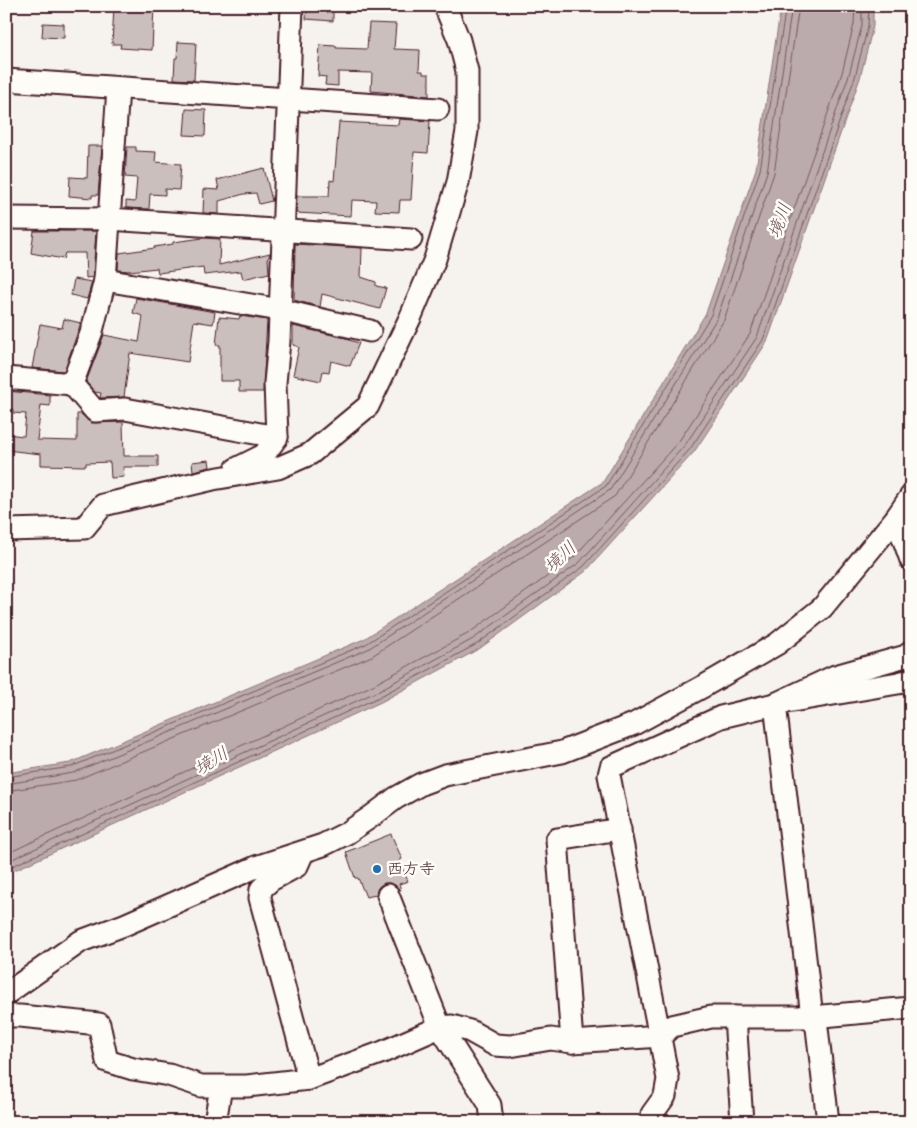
<svg xmlns="http://www.w3.org/2000/svg" width="917" height="1128" viewBox="0 0 917 1128" font-family="Kalam,'Klee One',sans-serif">
	<style>
		.water { fill: #bbabac; stroke: #8e7378 }
		.lines { fill: none; stroke-linecap: round; stroke-linejoin: round }
		.shore { stroke: #77575f; stroke-width: 1 }
		.building { fill: #cbbfbe; stroke: #4a1f2b }
		.minor-casing { stroke: #4a1f2b; stroke-width: 25 }
		.minor { stroke: #fdfcf7; stroke-width: 21 }
		.poi-dot { fill: #1f6fb2; stroke: #fdfcf7; stroke-width: 2 }
		.labels { text-anchor: middle; dominant-baseline: central; stroke-width: 5; stroke-linejoin: round; paint-order: stroke }
		.poi-label { font-size: 16px; fill: #4a1f2b; stroke: #fdfcf7; text-anchor: start }
		.water-label { font-size: 18px; font-style: italic; fill: #725058; stroke: #fdfcf7 }
	</style>
	<rect width="100%" height="100%" fill="#f6f3ef"/>
	<filter id="ink" filterUnits="userSpaceOnUse"><feTurbulence type="fractalNoise" baseFrequency=".02" numOctaves="2"/><feDisplacementMap in="SourceGraphic" scale="10" xChannelSelector="R" yChannelSelector="G"/><feConvolveMatrix kernelMatrix="1 2 1 2 8 2 1 2 1" color-interpolation-filters="sRGB"/></filter>
	<g filter="url(#ink)">
		<polygon class="water" points="781,6 873,6 873,26 860,78 767,342 694,452 586,571 479,649 381,702 6,874 6,773 70,763 364,639 603,482 706,313 756,169"/>
		<g class="lines">
			<g class="shore">
				<polyline points="6,777 71,767 366,644 606,486 711,315 760,170 786,6"/>
				<polyline points="6,784 73,773 368,649 610,490 717,318 767,172 792,6"/>
				<polyline points="6,791 76,780 372,656 615,496 724,320 774,173 799,6"/>
				<polyline points="6,854 373,685 469,633 574,557 679,441 750,334 842,73 854,24 855,6"/>
				<polyline points="6,862 376,692 473,639 579,563 685,445 757,337 849,75 862,25 862,6"/>
				<polyline points="6,869 379,697 477,644 583,567 690,449 763,340 855,77 868,26 869,6"/>
			</g>
		</g>
		<g class="building">
			<polygon points="114,6 154,6 152,50 120,48 121,44 112,44"/>
			<polygon points="307,6 333,6 333,21 306,19"/>
			<polygon points="43,23 64,24 64,38 42,37"/>
			<polygon points="369,23 396,24 394,49 420,50 419,71 423,71 423,74 429,74 429,96 371,91 372,73 338,72 338,86 325,85 326,77 318,76 320,45 336,46 336,48 367,49"/>
			<polygon points="178,42 196,43 194,80 174,79 175,58 177,58"/>
			<polygon points="186,109 206,110 205,136 184,135"/>
			<polygon points="399,119 430,121 428,153 414,152 411,200 400,200 399,212 375,211 376,201 352,200 351,216 296,213 297,196 329,196 330,180 334,181 339,122 398,125"/>
			<polygon points="88,146 102,146 98,195 92,195 92,198 69,196 70,177 87,178"/>
			<polygon points="127,147 136,147 136,151 156,152 155,162 181,164 179,190 165,189 165,195 150,194 149,209 126,208 126,201 135,202 137,178 125,177"/>
			<polygon points="264,168 272,201 259,204 256,193 244,194 219,201 219,214 203,213 204,189 219,190 217,180"/>
			<polygon points="34,231 96,231 93,277 86,278 85,253 65,253 63,259 31,253"/>
			<polygon points="203,238 220,239 219,265 270,253 268,259 269,273 243,279 241,271 204,275 203,267 158,273 157,268 129,271 118,270 119,253 155,248 154,247 173,244 173,242"/>
			<polygon points="295,244 362,248 361,277 376,282 376,286 386,288 380,309 322,294 320,307 294,300"/>
			<polygon points="74,279 92,282 87,299 71,295"/>
			<polygon points="136,298 215,312 213,324 194,321 188,362 130,353 124,397 100,398 101,393 95,392 86,382 104,335 139,342 143,316 133,313"/>
			<polygon points="240,316 267,320 263,392 239,392 239,381 220,381 220,345 216,345 219,317 239,319"/>
			<polygon points="64,319 81,323 64,371 32,368 40,324 62,328"/>
			<polygon points="293,326 350,339 349,340 359,343 350,366 331,361 329,372 323,371 321,381 293,375 299,347 293,345"/>
			<polygon points="6,391 50,395 50,406 41,405 37,440 77,441 77,414 81,414 91,423 123,422 124,456 158,456 158,467 123,467 124,477 111,478 110,462 86,463 86,466 41,465 41,454 6,450 6,434 24,436 26,414 13,413 13,409 6,408"/>
			<polygon points="209,460 210,467 193,471 192,462"/>
			<polygon points="391,834 402,859 399,861 408,881 399,884 401,890 400,890 395,885 389,883 384,883 378,888 376,895 366,897 358,878 355,878 346,852"/>
		</g>
		<g class="lines">
			<defs>
				<g id="minor">
					<polyline points="6,80 438,109"/>
					<polyline points="6,218 109,219 411,239"/>
					<polyline points="105,280 280,310 370,331"/>
					<polyline points="6,378 72,384 92,331 105,280 118,88"/>
					<polyline points="72,384 95,411 125,409 277,437"/>
					<polyline points="236,469 264,455 277,437 275,383 279,341 292,6"/>
					<polyline points="896,518 911,560"/>
					<polyline points="6,530 84,528 103,505 213,479 278,468 310,454 368,406 411,316 435,259 458,182 467,131 467,71 459,40 445,6"/>
					<polyline points="301,857 297,866 271,880 261,889 260,898 309,1079"/>
					<polyline points="388,895 440,1027 490,1105 492,1122"/>
					<polyline points="6,994 81,941 124,925 256,867 323,845 347,833 372,816 396,798 421,784 445,775 562,752 634,724 704,686 777,644 822,608 896,518 911,496"/>
					<polyline points="6,1016 20,1016 99,1024 107,1061 133,1069 169,1075 201,1086 247,1086 309,1079 383,1052 440,1027 452,1026 470,1031 495,1045 510,1046 551,1039 572,1042 661,1036 672,1026 711,1017 812,1017 911,1008"/>
					<polyline points="735,1017 742,1122"/>
					<polyline points="572,1042 557,839 620,829"/>
					<polyline points="215,1122 221,1087"/>
					<polyline points="650,1122 652,1114 665,1096 668,1079 609,775 611,767 721,717 775,704 898,683 911,680"/>
					<polyline points="828,1122 817,1028 812,1017 775,704 835,676 906,656 911,652"/>
				</g>
			</defs>
			<use href="#minor" class="minor-casing"/>
			<use href="#minor" class="minor"/>
		</g>
	</g>
	<circle class="poi-dot" cx="377" cy="869" r="5"/>
	<g class="labels">
		<g class="poi-label">
			<text x="387" y="869">西方寺</text>
		</g>
		<g class="water-label">
			<text transform="translate(781 221) rotate(-70)">境川</text>
			<text transform="translate(561 558) rotate(-43)">境川</text>
			<text transform="translate(212 762) rotate(-31)">境川</text>
		</g>
	</g>
	<rect width="917" height="1128" fill="none" stroke="#fdfcf7" stroke-width="25"/>
	<rect x="12" y="12" width="892" height="1103" fill="none" stroke="#4a1f2b" stroke-width="2" filter="url(#ink)"/>
</svg>
